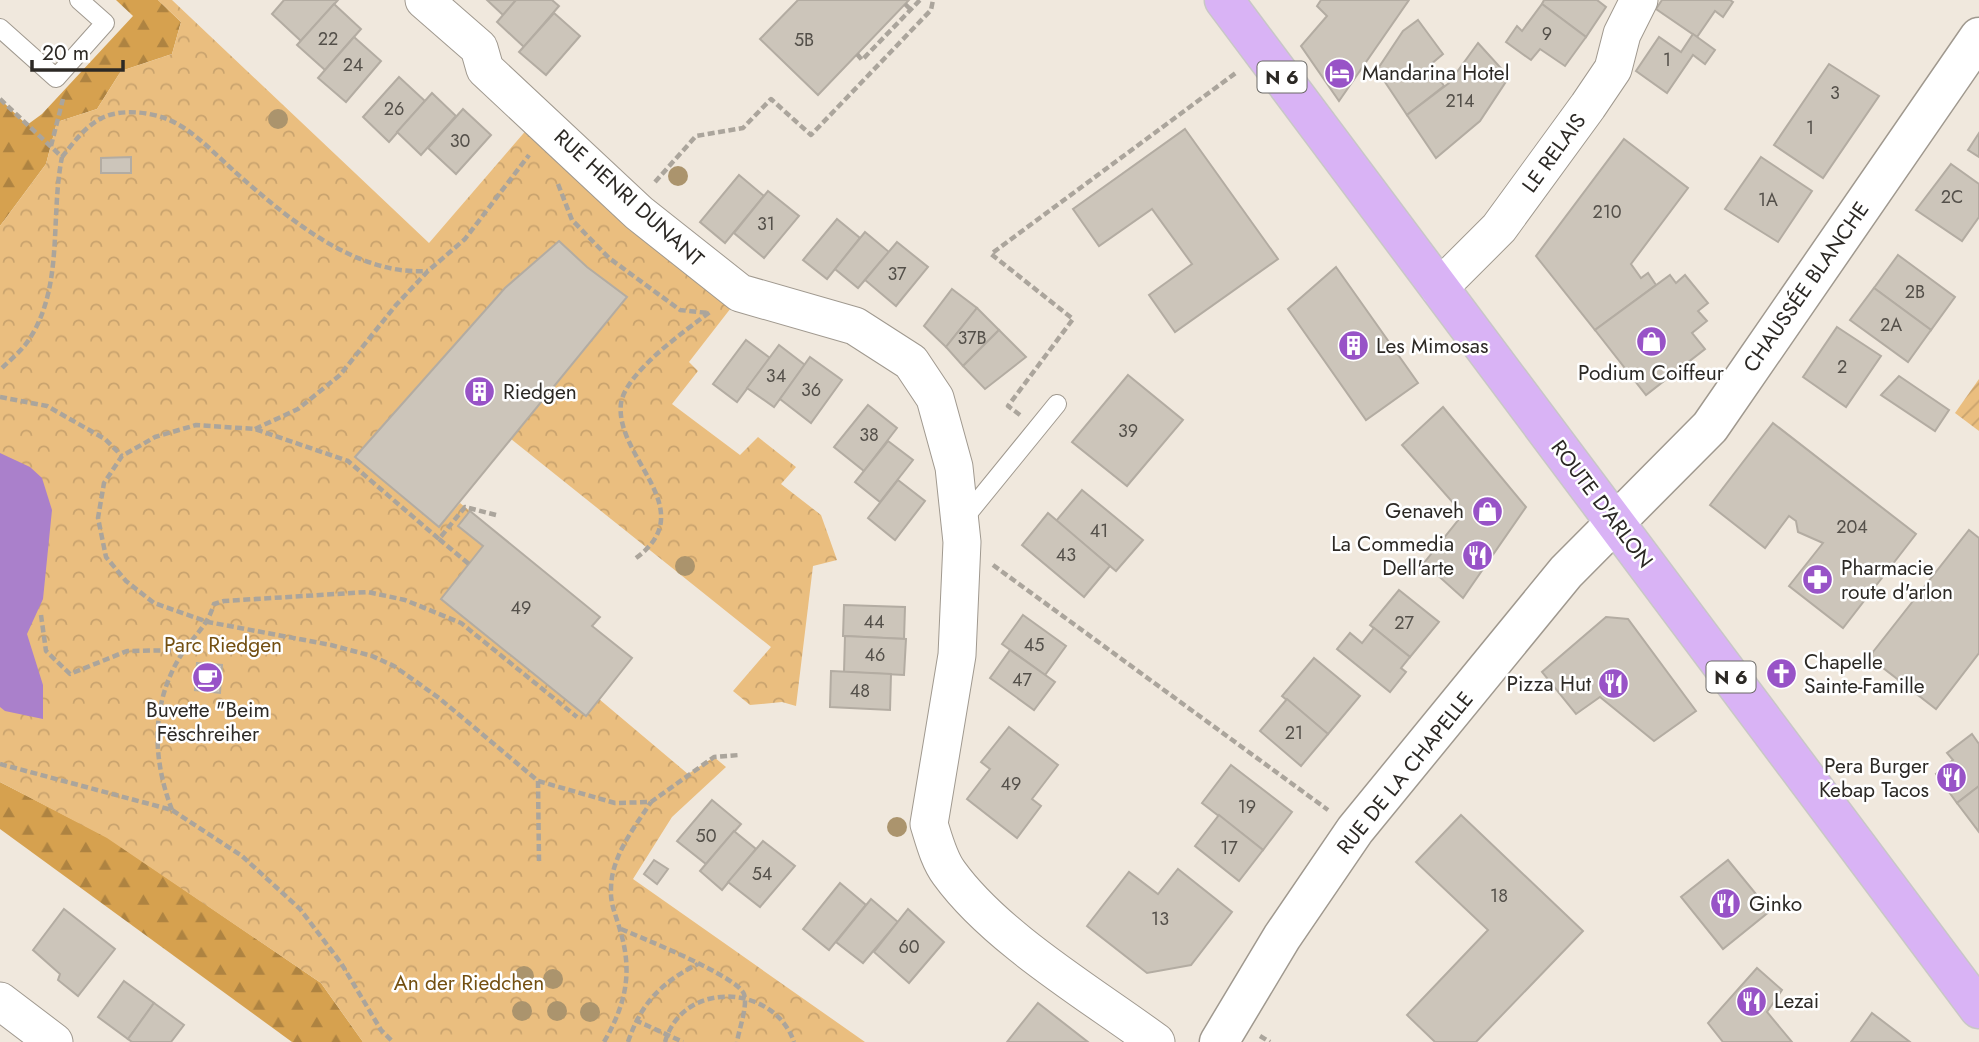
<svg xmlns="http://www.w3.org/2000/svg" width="1979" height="1042" viewBox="0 0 1979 1042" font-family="Jost,sans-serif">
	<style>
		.forest { fill: url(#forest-firs) }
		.park { fill: url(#park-crowns) }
		.garden { fill: url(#garden-furrows) }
		.water { fill: #aa80cb }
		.building { fill: #ccc5ba; stroke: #b3aca2; stroke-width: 2 }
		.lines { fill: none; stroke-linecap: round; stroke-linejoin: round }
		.service-casing { stroke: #a0998f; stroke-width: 20 }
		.minor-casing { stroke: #a0998f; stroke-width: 39 }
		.secondary-casing { stroke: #a0998f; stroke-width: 41 }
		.primary-casing { stroke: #c8c7c6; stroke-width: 41 }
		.path { stroke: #aba59c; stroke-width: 4.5; stroke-dasharray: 7 3.5; stroke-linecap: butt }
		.service { stroke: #fff; stroke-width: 18 }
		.minor { stroke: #fff; stroke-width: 37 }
		.secondary { stroke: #fff; stroke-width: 38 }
		.primary { stroke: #d9b3f5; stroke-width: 38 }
		.tree { fill: #ab946d }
		.labels { text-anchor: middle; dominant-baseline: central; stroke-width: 5; stroke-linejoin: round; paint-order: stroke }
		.number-label { font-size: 18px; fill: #54504a }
		.shield { fill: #fff; stroke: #6b6966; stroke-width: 2 }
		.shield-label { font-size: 19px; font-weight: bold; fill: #2c2925 }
		.poi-label { font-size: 21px; fill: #2c2925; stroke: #fff; text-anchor: start }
		.street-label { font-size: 21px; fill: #2c2925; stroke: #fff }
		.park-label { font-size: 21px; fill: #734f11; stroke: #fff }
	</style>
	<defs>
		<pattern id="forest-firs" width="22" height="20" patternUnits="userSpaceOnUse" patternTransform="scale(1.75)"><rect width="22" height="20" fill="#d6a14f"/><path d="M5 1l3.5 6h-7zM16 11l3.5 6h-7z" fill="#ae8341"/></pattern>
		<pattern id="park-crowns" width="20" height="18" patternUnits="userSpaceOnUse" patternTransform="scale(1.75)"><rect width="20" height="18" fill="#eabe7f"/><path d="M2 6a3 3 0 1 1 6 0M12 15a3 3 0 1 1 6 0" fill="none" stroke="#c9a36e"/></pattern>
		<pattern id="garden-furrows" width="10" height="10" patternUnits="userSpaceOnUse" patternTransform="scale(1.75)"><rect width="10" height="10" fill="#eabe7f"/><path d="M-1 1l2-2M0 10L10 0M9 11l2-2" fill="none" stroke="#c9a36e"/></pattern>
	</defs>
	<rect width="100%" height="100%" fill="#f0e8dd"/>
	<g class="forest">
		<polygon points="116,0 158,0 181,22 172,54 121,71 97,109 57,122 46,164 0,226 0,99 27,125 42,114 133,16"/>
		<polygon points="0,782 107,837 321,983 363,1042 292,1042 0,829"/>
	</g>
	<path class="park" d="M158,0H172L429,243L529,127C594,190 655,259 734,304L689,362L698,371L672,404L740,455L758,437L796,467L781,484L821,515L837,560L813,566L796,706L782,702L750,705L733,691L771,647L511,439L626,298L587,267L559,241L505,288L355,457L439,527L460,503L470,511L458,526L483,546L442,599L585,715L599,699L688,774L714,757L726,767L672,817L633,879L865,1042H363L321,983L107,838L0,782V226L46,164L57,122L97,109L121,71L172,54L181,22Z"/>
	<polygon class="garden" points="1979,379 1979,431 1955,413"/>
	<polygon class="water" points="0,453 30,467 42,478 52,510 43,599 27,634 43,685 43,719 5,711 0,707"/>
	<g class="building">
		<polygon points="284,0 338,0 301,41 272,14"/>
		<polygon points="487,0 516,0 503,15"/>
		<polygon points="516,0 552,0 559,6 524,47 497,22"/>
		<polygon points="798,0 909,0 818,95 760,39"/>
		<polygon points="1321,0 1409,0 1339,101 1301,46 1327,16 1317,6"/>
		<polygon points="1544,0 1597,0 1606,7 1586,37 1542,4"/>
		<polygon points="1662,0 1730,0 1733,2 1723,17 1715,11 1697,37 1656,9"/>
		<polygon points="334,4 361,29 325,70 297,45"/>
		<polygon points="1542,4 1586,37 1565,66 1540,49 1531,60 1506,42 1517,26 1522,31"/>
		<polygon points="554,13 580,36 546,75 519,52"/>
		<polygon points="1418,20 1443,54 1430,65 1444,86 1407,115 1377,70 1403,31"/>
		<polygon points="1693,34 1715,50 1705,64 1693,55 1667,93 1636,71 1659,37 1681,52"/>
		<polygon points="354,37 381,61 346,102 318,78"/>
		<polygon points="1478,43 1509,77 1480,121 1436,158 1407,115 1449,83"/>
		<polygon points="1829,64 1879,96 1823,178 1774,145"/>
		<polygon points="399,77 425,101 389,142 363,117"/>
		<polygon points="432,93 456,116 421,155 397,132"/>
		<polygon points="463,109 491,135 456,174 428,148"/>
		<polygon points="1185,129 1278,259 1175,332 1149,295 1192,264 1152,209 1099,246 1073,209"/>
		<polygon points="1979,133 1979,157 1968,150"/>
		<polygon points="1624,139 1688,188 1631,264 1641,278 1648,273 1656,285 1595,330 1536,256"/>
		<polygon points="131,157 131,173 101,173 101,158"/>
		<polygon points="1761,157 1812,191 1778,242 1725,209"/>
		<polygon points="1951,164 1979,184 1979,217 1962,241 1916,210"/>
		<polygon points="739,175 764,196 725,243 700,222"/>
		<polygon points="768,191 799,216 764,258 734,233"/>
		<polygon points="837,219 860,238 827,279 803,260"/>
		<polygon points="865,232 889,252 858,288 835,269"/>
		<polygon points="559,241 587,267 627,297 439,527 355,457 505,288"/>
		<polygon points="897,242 928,267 896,306 865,280"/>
		<polygon points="1898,255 1955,297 1931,330 1874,288"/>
		<polygon points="1336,267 1418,383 1366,420 1288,309"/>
		<polygon points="1670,275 1676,283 1685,275 1708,303 1698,311 1707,321 1692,333 1705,349 1646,395 1595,330"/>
		<polygon points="1874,288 1931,330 1908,362 1850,320"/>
		<polygon points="952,289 977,308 946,347 924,326"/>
		<polygon points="977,308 999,330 963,366 946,347"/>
		<polygon points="1837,327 1881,356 1846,407 1803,377"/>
		<polygon points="999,330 1026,357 985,389 963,366"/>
		<polygon points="746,340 770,358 737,402 713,384"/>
		<polygon points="779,345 805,365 774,407 747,388"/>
		<polygon points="810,357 842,380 811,423 780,399"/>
		<polygon points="1128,375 1183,420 1127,486 1072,442"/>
		<polygon points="1899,376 1949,410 1935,431 1881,395"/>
		<polygon points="868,405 897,428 864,471 834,447"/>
		<polygon points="1443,407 1526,507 1463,598 1424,563 1463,514 1402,445"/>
		<polygon points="1773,423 1916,534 1843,628 1789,586 1823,543 1798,532 1796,521 1789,516 1765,548 1710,505"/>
		<polygon points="888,441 913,460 880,502 855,482"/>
		<polygon points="898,480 925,501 895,540 868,518"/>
		<polygon points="1082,490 1143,540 1116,571 1056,521"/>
		<polygon points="470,511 600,617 592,626 632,658 586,716 441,599 483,546 458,526"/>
		<polygon points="1048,513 1110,566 1084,597 1022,545"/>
		<polygon points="1969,530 1979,538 1979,653 1936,709 1869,657"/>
		<polygon points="1399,590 1439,622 1410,657 1370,625"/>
		<polygon points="844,605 905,607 904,639 843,636"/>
		<polygon points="1023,615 1066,646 1045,675 1002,644"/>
		<polygon points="1606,617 1628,619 1696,711 1654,741 1600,697 1576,714 1542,672"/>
		<polygon points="1374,628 1410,657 1401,668 1406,672 1390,692 1337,649 1350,633 1362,643"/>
		<polygon points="845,636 906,639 904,675 844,672"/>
		<polygon points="1010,650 1055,682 1034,710 990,678"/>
		<polygon points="1314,658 1360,696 1328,734 1282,696"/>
		<polygon points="197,663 222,665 220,693 195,690"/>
		<polygon points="831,671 891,674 890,710 830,707"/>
		<polygon points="1287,699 1328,734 1301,766 1260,731"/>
		<polygon points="1009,727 1058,765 1032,799 1041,806 1017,838 967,799 990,769 981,762"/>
		<polygon points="1972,734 1979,744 1979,786 1957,803 1936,774 1953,760 1947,753"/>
		<polygon points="1231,765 1292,812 1263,850 1202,803"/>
		<polygon points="1979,786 1979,832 1957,803"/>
		<polygon points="712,800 741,824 706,864 677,841"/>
		<polygon points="1219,815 1263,850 1239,881 1195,846"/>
		<polygon points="1461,815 1583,931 1476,1042 1435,1042 1407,1015 1488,930 1416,862"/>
		<polygon points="734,831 756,849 722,890 700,871"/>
		<polygon points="763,841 795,866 760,907 728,882"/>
		<polygon points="654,860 668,869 657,884 644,874"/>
		<polygon points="1728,860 1770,911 1723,949 1681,897"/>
		<polygon points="1178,869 1232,912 1191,965 1147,973 1087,926 1129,872 1158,894"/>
		<polygon points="840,883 866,905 829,950 803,929"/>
		<polygon points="871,899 898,922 863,963 836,942"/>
		<polygon points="64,909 115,949 78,996 58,980 60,974 33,950"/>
		<polygon points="908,909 944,942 909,983 874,952"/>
		<polygon points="1757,968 1782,990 1767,1012 1792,1042 1723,1042 1708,1023"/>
		<polygon points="124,981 154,1003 128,1039 98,1017"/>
		<polygon points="154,1003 184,1025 171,1042 132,1042 128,1039"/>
		<polygon points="1038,1003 1088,1042 1007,1042"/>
		<polygon points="1872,1013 1910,1042 1851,1042"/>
	</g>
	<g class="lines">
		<defs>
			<g id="service">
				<polyline points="0,28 56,78 105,23 79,0"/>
				<polyline points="961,522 1057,404"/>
			</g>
			<g id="minor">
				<path d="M424,0L479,48L485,69L639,213L740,293L855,326L911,362L935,398L954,467L962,542L957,655L929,824C934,840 939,860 949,873C996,938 1091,994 1156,1042"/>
				<polyline points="1439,288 1499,228 1588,106 1613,69 1622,34 1639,0"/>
				<polyline points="0,1001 54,1042"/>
			</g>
			<polyline id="secondary" points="1219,1042 1282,937 1355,830 1566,572 1710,427 1979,37"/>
			<polyline id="primary" points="1224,0 1979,1009"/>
		</defs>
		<use href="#service" class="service-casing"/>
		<use href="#minor" class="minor-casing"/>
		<use href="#secondary" class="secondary-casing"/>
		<use href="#primary" class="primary-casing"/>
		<g class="path">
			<polyline points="905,4 911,10"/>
			<polyline points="857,54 862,60 920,0"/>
			<path d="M0,99L62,157C50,216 64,285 30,338C23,350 10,360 0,370"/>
			<polyline points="51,146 63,99"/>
			<path d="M62,157C74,142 86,125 104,117C123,109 149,112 167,119C192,129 214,153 234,171C286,217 355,276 428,271"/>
			<polyline points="655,182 696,136 743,128 771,99 811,135 931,10 933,0"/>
			<polyline points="558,184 572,220 609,258 680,310 708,313"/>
			<polyline points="0,397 47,406 105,439 122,456"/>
			<polyline points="1020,415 1008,406 1073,319 991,254 1237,72"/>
			<polyline points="255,429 298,409 340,375 396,305 428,271 465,239 529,155"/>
			<polyline points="496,515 465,507 439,539 348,461 255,429 196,425 155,437 122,456 104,483 98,518 106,557 126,581 154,603 208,622 331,645 372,656 394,666 439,698 538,781 615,803 651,802 714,757 739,755"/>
			<polyline points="439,539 469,564"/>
			<path d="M636,558C703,509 614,458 621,403C626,372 686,330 710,312"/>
			<polyline points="993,565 1328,810"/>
			<polyline points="41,615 46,651 70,674 127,651 184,650"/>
			<polyline points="0,764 172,810 242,856 300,909 341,963 381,1030 393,1042"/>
			<polyline points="538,781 539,861"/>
			<path d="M172,810C151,755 151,699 185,649C197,633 208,624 214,604L224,601L368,592L405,600L461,623L577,717"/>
			<path d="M621,929C642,938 737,976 744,994C748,1006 739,1029 737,1042"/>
			<polyline points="635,1020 683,1042"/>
			<polyline points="1260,1036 1270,1042"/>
			<path d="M604,1042C626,1004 633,972 620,930C616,915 610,904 611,889C611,857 634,828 651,802"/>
			<path d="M628,1042C641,1003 662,982 698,964"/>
			<path d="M665,1042C683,979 774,984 794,1042"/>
		</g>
		<use href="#service" class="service"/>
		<use href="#minor" class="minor"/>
		<use href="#secondary" class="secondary"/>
		<use href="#primary" class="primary"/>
	</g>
	<g class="tree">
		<circle cx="278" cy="119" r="10"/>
		<circle cx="678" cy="176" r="10"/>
		<circle cx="685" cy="566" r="10"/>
		<circle cx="897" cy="827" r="10"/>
		<circle cx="524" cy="976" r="10"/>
		<circle cx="553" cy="979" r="10"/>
		<circle cx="522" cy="1011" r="10"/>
		<circle cx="557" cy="1011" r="10"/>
		<circle cx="590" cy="1012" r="10"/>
	</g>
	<defs>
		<symbol id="hotel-disc" viewBox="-11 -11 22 22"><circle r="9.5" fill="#9853c7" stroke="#fff"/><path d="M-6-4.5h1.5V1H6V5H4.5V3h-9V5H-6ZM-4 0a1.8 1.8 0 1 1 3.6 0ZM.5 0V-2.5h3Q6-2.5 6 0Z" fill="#fff"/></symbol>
		<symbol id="shop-disc" viewBox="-11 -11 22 22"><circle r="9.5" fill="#9853c7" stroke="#fff"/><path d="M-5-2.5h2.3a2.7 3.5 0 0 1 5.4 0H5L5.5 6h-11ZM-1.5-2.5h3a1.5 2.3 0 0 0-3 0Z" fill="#fff"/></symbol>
		<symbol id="building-disc" viewBox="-11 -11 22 22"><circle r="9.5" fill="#9853c7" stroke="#fff"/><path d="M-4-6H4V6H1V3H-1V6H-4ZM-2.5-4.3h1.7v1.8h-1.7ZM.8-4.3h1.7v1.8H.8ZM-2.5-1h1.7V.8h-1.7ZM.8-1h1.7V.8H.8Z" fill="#fff"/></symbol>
		<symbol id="restaurant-disc" viewBox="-11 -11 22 22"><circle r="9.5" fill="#9853c7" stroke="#fff"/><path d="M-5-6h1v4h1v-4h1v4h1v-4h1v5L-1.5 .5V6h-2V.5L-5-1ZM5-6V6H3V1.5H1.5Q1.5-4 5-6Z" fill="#fff"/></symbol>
		<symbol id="pharmacy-disc" viewBox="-11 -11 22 22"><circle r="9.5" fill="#9853c7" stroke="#fff"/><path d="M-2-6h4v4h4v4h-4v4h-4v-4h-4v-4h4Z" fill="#fff"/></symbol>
		<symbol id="church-disc" viewBox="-11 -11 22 22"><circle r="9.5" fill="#9853c7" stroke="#fff"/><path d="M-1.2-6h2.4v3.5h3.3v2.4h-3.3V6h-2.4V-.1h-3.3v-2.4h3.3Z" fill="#fff"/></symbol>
		<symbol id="cafe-disc" viewBox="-11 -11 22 22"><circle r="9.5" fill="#9853c7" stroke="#fff"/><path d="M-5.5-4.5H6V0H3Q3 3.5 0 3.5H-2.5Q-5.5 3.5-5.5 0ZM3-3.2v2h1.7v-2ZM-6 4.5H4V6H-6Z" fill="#fff"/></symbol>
	</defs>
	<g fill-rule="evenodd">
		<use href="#hotel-disc" x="1322" y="56" width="35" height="35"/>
		<use href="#shop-disc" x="1634" y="324" width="35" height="35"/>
		<use href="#building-disc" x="1336" y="328" width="35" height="35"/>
		<use href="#building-disc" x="462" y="374" width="35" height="35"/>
		<use href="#shop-disc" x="1470" y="494" width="35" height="35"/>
		<use href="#restaurant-disc" x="1460" y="538" width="35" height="35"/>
		<use href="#pharmacy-disc" x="1800" y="562" width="35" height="35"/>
		<use href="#church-disc" x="1764" y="656" width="35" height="35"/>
		<use href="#cafe-disc" x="190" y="660" width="35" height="35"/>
		<use href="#restaurant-disc" x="1596" y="666" width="35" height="35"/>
		<use href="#restaurant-disc" x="1934" y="760" width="35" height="35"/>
		<use href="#restaurant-disc" x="1708" y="886" width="35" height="35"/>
		<use href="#restaurant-disc" x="1734" y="984" width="35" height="35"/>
	</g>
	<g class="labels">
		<g class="number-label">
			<text x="1547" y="34">9</text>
			<text x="328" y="39">22</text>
			<text x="804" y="40">5B</text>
			<text x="1667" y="60">1</text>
			<text x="353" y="65">24</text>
			<text x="1835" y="93">3</text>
			<text x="1460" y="101">214</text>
			<text x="394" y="109">26</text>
			<text x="1810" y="128">1</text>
			<text x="460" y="141">30</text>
			<text x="1952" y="197">2C</text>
			<text x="1768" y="200">1A</text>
			<text x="1607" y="212">210</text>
			<text x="766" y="224">31</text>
			<text x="897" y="274">37</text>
			<text x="1915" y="292">2B</text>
			<text x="1891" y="325">2A</text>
			<text x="972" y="338">37B</text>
			<text x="1842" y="367">2</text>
			<text x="776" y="376">34</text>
			<text x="811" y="390">36</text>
			<text x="1128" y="431">39</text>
			<text x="869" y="435">38</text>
			<text x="1852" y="527">204</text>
			<text x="1099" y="531">41</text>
			<text x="1066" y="555">43</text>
			<text x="521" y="608">49</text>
			<text x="874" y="622">44</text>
			<text x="1404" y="623">27</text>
			<text x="1034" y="645">45</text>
			<text x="875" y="655">46</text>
			<text x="1022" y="680">47</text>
			<text x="860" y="691">48</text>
			<text x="1294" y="733">21</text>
			<text x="1011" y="784">49</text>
			<text x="1247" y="807">19</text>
			<text x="706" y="836">50</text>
			<text x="1229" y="848">17</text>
			<text x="762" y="874">54</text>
			<text x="1499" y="896">18</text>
			<text x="1160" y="919">13</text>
			<text x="909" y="947">60</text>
		</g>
		<g class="shield">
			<rect x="1257.5" y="61.5" width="49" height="31" rx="5"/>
			<rect x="1706.5" y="661.5" width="49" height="31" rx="5"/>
		</g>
		<g class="shield-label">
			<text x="1282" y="77">N 6</text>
			<text x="1731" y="677">N 6</text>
		</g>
		<g class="poi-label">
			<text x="1362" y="73">Mandarina Hotel</text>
			<text x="1376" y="346">Les Mimosas</text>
			<text x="1651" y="373" text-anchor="middle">Podium Coiffeur</text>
			<text x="503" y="392">Riedgen</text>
			<text x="1464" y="511" text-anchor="end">Genaveh</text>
			<text x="1454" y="544" text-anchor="end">La Commedia<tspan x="1454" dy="24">Dell'arte</tspan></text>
			<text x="1841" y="568">Pharmacie<tspan x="1841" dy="24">route d'arlon</tspan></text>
			<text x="1804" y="662">Chapelle<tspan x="1804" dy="24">Sainte-Famille</tspan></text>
			<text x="1591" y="684" text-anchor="end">Pizza Hut</text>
			<text x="208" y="710" text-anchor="middle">Buvette "Beim<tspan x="208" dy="24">Fëschreiher</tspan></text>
			<text x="1929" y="766" text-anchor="end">Pera Burger<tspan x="1929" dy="24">Kebap Tacos</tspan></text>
			<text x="1749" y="904">Ginko</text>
			<text x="1774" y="1001">Lezai</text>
		</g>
		<g class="street-label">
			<text transform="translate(1554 153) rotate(-54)">LE RELAIS</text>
			<text transform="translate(629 198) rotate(42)">RUE HENRI DUNANT</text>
			<text transform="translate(1806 287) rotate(-55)">CHAUSSÉE BLANCHE</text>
			<text transform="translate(1602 504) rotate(53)">ROUTE D'ARLON</text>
			<text transform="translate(1405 773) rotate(-51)">RUE DE LA CHAPELLE</text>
		</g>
		<g class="park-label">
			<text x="223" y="645">Parc Riedgen</text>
			<text x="469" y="983">An der Riedchen</text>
		</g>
	</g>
	<path d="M32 60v10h91v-10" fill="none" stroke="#2c2925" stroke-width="3.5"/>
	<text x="42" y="60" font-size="21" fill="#2c2925" stroke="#ffffff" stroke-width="5" paint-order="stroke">20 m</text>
</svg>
